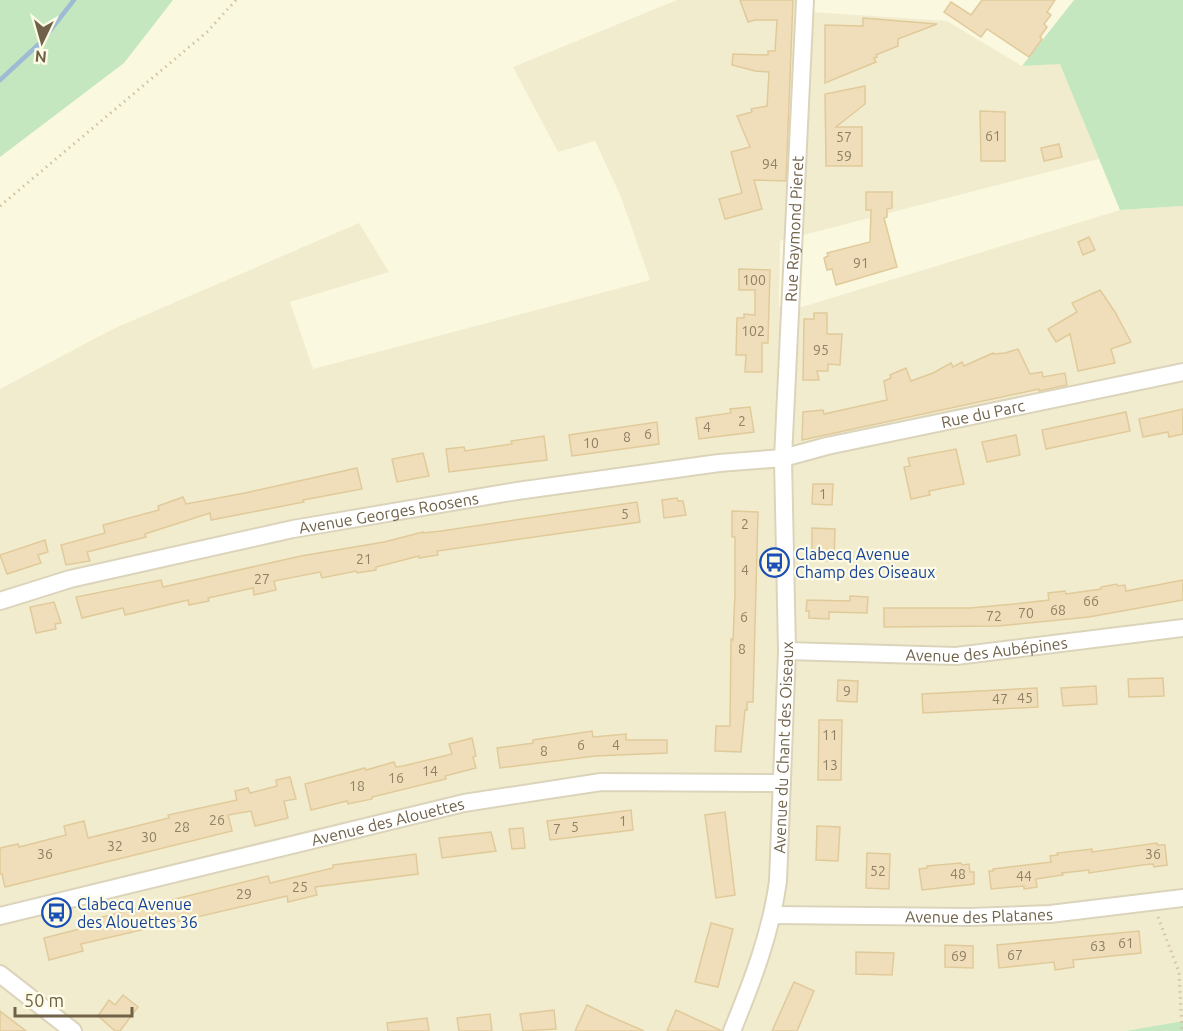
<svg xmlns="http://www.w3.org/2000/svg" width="1183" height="1031" viewBox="0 0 1183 1031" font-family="Ubuntu,sans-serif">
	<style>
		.residential { fill: #f2eccf }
		.green { fill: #c4e7c0 }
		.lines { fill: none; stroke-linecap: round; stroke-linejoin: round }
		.stream { stroke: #9dbbd4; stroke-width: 4.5 }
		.building { fill: #efdeb9; stroke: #e1ca9a; stroke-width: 1.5 }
		.minor-casing { stroke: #dbd4bb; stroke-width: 20 }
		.path { stroke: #d3c29d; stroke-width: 3; stroke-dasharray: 1.5 4.5; stroke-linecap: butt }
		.minor { stroke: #fff; stroke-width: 16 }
		.labels { text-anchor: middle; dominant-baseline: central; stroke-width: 4.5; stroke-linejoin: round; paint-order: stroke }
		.number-label { font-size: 14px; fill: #908165 }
		.street-label { font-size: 16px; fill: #706249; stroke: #fefce6 }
		.transit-label { font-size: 16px; fill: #164399; stroke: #fefce6; text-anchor: start }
	</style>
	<rect width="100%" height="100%" fill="#fbf8e0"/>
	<polygon class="residential" points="677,0 795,0 796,11 947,21 1022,66 1060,63 1099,159 780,241 779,306 802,307 1120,210 1183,206 1183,1021 1125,1031 0,1031 0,389 113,329 359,223 389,272 290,302 313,369 650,280 621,197 595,141 558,152 513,67"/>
	<g class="green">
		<polygon points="0,0 173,0 124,63 0,157"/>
		<polygon points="1074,0 1183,0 1183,206 1120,210 1060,64 1022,66"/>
		<polygon points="1183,1021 1183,1031 1125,1031"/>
	</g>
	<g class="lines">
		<polyline class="stream" points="0,80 41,42 74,0"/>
	</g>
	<g class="building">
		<polygon points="740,0 793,0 786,181 754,180 762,209 725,219 719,199 742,193 731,152 750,147 737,116 752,112 751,109 767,106 769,72 755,71 732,65 733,54 768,55 768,51 775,51 777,20 755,20 748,22"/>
		<polygon points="982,0 1055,0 1047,12 1051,15 1044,24 1047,27 1040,37 1042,39 1029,57 987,29 981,37 944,12 951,2 971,15"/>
		<polygon points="863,18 937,24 898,39 898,46 876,55 877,57 874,58 876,62 825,83 825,25 863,26"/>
		<polygon points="865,86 865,104 836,127 862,127 862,166 826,166 825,94"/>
		<polygon points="980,111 1005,112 1005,161 981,161"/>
		<polygon points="1059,144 1062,157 1044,161 1041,148"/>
		<polygon points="866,192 892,192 892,208 887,209 887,217 884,218 897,267 836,285 832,269 827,270 824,258 828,256 827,253 870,242 871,210 866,210"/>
		<polygon points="1089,237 1095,250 1083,255 1078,242"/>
		<polygon points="739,269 770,270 768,343 762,343 762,372 745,372 746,355 736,355 737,318 744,318 744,314 755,315 755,290 739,290"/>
		<polygon points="1100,290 1115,312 1131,342 1111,349 1115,363 1078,371 1070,334 1056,342 1048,329 1077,312 1072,303"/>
		<polygon points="814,313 827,313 827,334 842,334 840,365 828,364 828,371 817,371 819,380 803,380 804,319 814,319"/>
		<polygon points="1018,349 1030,374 1042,372 1043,377 1065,373 1067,385 1039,391 1039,389 802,440 803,412 823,410 824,414 887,400 884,381 891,378 890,375 906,368 911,381 933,373 951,363 953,367 962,362 964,366 993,353 993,354 1005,353"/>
		<polygon points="750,407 754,432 699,439 696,418 731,413 730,409"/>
		<polygon points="1183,409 1183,434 1169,437 1168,432 1143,437 1139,419"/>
		<polygon points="1126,412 1130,431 1046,449 1042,430"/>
		<polygon points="657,422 659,444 572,456 569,435"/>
		<polygon points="1016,435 1020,455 987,462 982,442"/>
		<polygon points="544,436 547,460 449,472 446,449 464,447 465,451 512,444 511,441"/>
		<polygon points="956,449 964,484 929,491 930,495 911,499 904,467 910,466 908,458"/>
		<polygon points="423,453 429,476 397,482 392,459"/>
		<polygon points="357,468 362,489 303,500 304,502 211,520 210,513 145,534 146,537 87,552 90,561 66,565 61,545 105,533 103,525 159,510 158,506 183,497 186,504 245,493"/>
		<polygon points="813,484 833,484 832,505 812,504"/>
		<polygon points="677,498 678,501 683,501 686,515 664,518 662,500"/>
		<polygon points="637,502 640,522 437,551 438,555 419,558 419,556 376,567 376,570 357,573 356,571 322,578 320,572 274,581 276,590 254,595 253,588 208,598 209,601 189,605 188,600 125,615 123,608 82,618 76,597 161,580 163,587 301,556 384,542 423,532 423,533 441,531"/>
		<polygon points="732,511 758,512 753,702 747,702 747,710 745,710 741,752 715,751 716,726 730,726 731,639 733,640 735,593 735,537 732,537"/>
		<polygon points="812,528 835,529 834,561 812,560"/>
		<polygon points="45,540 48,552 38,555 41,563 7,574 0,555"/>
		<polygon points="1183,580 1183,600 1089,617 998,626 884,627 884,608 970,608 1014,604 1049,600 1048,593 1065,591 1066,594 1101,589 1101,587 1117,584 1118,586 1125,585 1126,591"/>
		<polygon points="850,596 868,597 867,613 829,612 829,619 809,618 809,611 806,611 807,600 850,601"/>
		<polygon points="54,602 61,623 55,624 56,629 36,633 30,607"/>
		<polygon points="1163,678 1164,696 1129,697 1128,679"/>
		<polygon points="838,680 858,681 857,702 837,701"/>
		<polygon points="1096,686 1097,704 1063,706 1061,688"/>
		<polygon points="1037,688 1038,707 923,713 922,694"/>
		<polygon points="819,720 842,720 841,780 818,780"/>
		<polygon points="592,731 593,737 626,734 626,740 667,740 667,753 595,756 500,768 497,748 533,743 533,740"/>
		<polygon points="472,738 476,756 473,757 476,768 445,776 446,779 372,797 372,799 348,804 347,801 311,810 305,784 365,768 366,770 394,762 396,767 403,766 452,754 449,744"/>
		<polygon points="290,777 296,799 284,801 288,818 255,826 251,811 228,815 232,831 5,887 2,874 0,874 0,848 18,844 19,847 66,835 64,826 84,821 88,838 169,818 168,815 237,800 235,791 248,788 250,793 277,786 276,780"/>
		<polygon points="631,810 633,830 550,840 547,821"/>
		<polygon points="725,812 735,895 716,898 705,815"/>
		<polygon points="817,826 840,827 838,861 816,860"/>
		<polygon points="523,828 525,848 512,849 509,829"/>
		<polygon points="491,832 496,851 442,858 439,838"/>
		<polygon points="1157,843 1157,845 1165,845 1167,865 1154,867 1153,864 1142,865 1089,873 1089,870 1062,873 1063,875 1036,879 1037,887 1024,889 1024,886 991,889 989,871 993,871 993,869 1051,862 1050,856 1058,855 1057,853 1092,849 1092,852"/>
		<polygon points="867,853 890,854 889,889 866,888"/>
		<polygon points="416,854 418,874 315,887 317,895 288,902 287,896 81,944 83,951 49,960 44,938 95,925 94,919 268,876 270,883 333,868 333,865"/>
		<polygon points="961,863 962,865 969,864 970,872 974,872 974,884 922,890 919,869 927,868 927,866"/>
		<polygon points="711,923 733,929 718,987 695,982"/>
		<polygon points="1139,931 1141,953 1073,960 1074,967 1055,970 1054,962 999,968 997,945"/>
		<polygon points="945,945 973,946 973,968 945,967"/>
		<polygon points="856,952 894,953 892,975 856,974"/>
		<polygon points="794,982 814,991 797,1031 772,1031"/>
		<polygon points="123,995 138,1007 120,1031 115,1031 98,1016 109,1000 115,1005"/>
		<polygon points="587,1005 605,1014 644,1031 575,1031"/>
		<polygon points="554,1010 556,1029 523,1031 520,1014"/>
		<polygon points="676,1010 722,1031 667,1031"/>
		<polygon points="0,1011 26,1031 0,1031"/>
		<polygon points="490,1014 492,1031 459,1031 457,1018"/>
		<polygon points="427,1018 429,1031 388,1031 387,1023"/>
	</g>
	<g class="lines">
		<defs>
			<g id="minor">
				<path id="s1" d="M0,601L70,579L293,529L517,491L719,463L783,458L827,446L1183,372"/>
				<path id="s2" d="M787,651L956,656L1183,628"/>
				<path id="s3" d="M773,915L969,917L1050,914L1183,898"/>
				<path id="s4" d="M0,916L464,803L601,782L782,783"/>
				<polyline points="0,974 73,1031"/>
				<path id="s5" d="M732,1031C752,982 771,933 778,881L787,651L783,458L805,0"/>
			</g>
		</defs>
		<use href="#minor" class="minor-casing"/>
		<g class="path">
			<polyline points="0,206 207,32 236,0"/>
			<polyline points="1158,917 1179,972 1182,1031"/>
		</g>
		<use href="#minor" class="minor"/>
	</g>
	<defs>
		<symbol id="bus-ring" viewBox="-11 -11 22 22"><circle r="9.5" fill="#fefce6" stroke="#1a4fb4" stroke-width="1.5"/><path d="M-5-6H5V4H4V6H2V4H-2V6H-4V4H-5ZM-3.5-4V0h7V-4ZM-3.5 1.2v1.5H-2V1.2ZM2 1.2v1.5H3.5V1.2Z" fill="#1a4fb4"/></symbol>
	</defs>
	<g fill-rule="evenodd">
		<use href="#bus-ring" x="758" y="546" width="33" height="33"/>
		<use href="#bus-ring" x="40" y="896" width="33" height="33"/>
	</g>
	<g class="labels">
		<g class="number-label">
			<text x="993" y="136">61</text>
			<text x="844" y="137">57</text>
			<text x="844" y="156">59</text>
			<text x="770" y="164">94</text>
			<text x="861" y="263">91</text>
			<text x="754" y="280">100</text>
			<text x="753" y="331">102</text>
			<text x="821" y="350">95</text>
			<text x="742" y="421">2</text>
			<text x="707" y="427">4</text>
			<text x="648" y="434">6</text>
			<text x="627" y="437">8</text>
			<text x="591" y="443">10</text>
			<text x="823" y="494">1</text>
			<text x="625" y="514">5</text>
			<text x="745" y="524">2</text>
			<text x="364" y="559">21</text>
			<text x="745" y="570">4</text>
			<text x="262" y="579">27</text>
			<text x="1091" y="601">66</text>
			<text x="1058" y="610">68</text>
			<text x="1026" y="613">70</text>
			<text x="994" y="616">72</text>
			<text x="744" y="617">6</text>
			<text x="742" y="649">8</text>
			<text x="847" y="691">9</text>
			<text x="1025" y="698">45</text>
			<text x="1000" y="699">47</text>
			<text x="830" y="735">11</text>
			<text x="581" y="745">6</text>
			<text x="616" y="745">4</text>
			<text x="544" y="751">8</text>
			<text x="830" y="765">13</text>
			<text x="430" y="771">14</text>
			<text x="396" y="778">16</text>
			<text x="357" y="786">18</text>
			<text x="217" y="820">26</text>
			<text x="623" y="821">1</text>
			<text x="182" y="827">28</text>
			<text x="575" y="827">5</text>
			<text x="557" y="829">7</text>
			<text x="149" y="837">30</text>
			<text x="115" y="846">32</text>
			<text x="45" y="854">36</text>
			<text x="1153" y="854">36</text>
			<text x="878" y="871">52</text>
			<text x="958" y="874">48</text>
			<text x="1024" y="876">44</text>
			<text x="300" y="887">25</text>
			<text x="244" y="894">29</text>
			<text x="1126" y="943">61</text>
			<text x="1098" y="946">63</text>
			<text x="1015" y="955">67</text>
			<text x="959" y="956">69</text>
		</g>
		<g class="street-label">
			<text stroke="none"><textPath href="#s5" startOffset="810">Rue Raymond Pieret</textPath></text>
			<text stroke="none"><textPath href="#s1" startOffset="1002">Rue du Parc</textPath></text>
			<text stroke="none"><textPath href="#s1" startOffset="399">Avenue Georges Roosens</textPath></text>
			<text stroke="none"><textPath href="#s2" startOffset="200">Avenue des Aubépines</textPath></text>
			<text stroke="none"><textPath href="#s5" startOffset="291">Avenue du Chant des Oiseaux</textPath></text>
			<text stroke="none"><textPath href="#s4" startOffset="399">Avenue des Alouettes</textPath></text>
			<text stroke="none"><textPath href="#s3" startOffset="206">Avenue des Platanes</textPath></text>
		</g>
		<g class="transit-label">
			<text x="795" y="554">Clabecq Avenue<tspan x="795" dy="18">Champ des Oiseaux</tspan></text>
			<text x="77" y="904">Clabecq Avenue<tspan x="77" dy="18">des Alouettes 36</tspan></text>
		</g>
	</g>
	<g transform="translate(42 42) rotate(185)" stroke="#fefce6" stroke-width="4.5" paint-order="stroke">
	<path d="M0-4.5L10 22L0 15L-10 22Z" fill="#706249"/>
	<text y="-9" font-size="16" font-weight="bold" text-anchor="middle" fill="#706249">N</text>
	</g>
	<path d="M15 1007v9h117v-9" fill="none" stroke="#706249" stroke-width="3"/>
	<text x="24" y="1007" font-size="18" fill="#706249" stroke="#fefce6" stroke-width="4.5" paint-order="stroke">50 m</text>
</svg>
